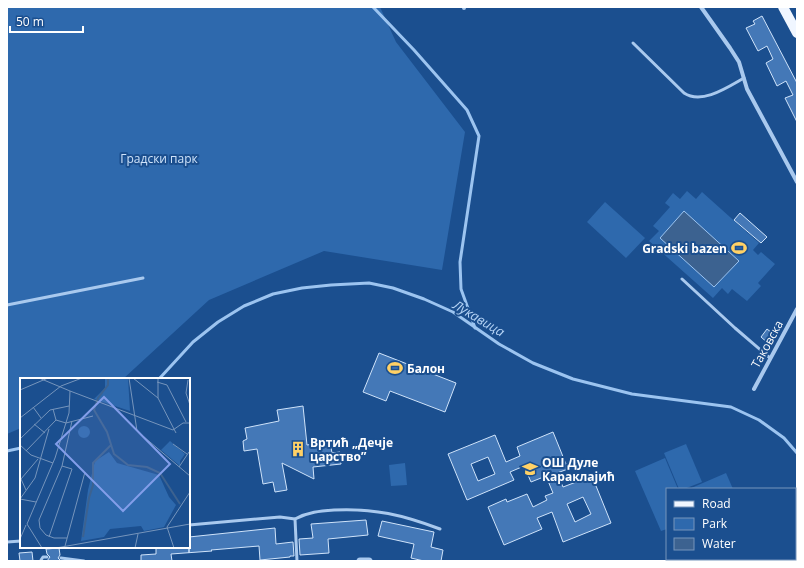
<svg xmlns="http://www.w3.org/2000/svg" width="804" height="568" viewBox="0 0 804 568" font-family="'Open Sans',sans-serif">
	<style>
		.green { fill: #2e69ad }
		.water { fill: #3c6290; stroke: #9cc4f0 }
		.lines { fill: none; stroke-linecap: round; stroke-linejoin: round }
		.stream { stroke: #9cc4f0; stroke-width: 3 }
		.building { fill: #4478b7; stroke: #cfe3fa; fill-rule: evenodd }
		.service { stroke: #a9c9ee; stroke-width: 3 }
		.minor { stroke: #a9c9ee; stroke-width: 4 }
		.tertiary { stroke: #a9c9ee; stroke-width: 7 }
		.primary { stroke: #f0f6ff; stroke-width: 10 }
		.labels { text-anchor: middle; dominant-baseline: central; stroke-width: 4; stroke-linejoin: round; paint-order: stroke }
		.park-label { font-size: 12px; fill: #cfe3fa; stroke: #1b4f8f }
		.poi-label { font-size: 12px; font-weight: bold; fill: #fff; stroke: #1b4f8f; text-anchor: start }
		.street-label { font-size: 12px; fill: #fff; stroke: #1b4f8f }
		.water-label { font-size: 13px; font-style: italic; fill: #b5d3f5; stroke: #1b4f8f }
		.inset-river { fill: none; stroke: #3c6290; stroke-width: 2 }
		.inset-road { fill: none; stroke: #7695bc; stroke-width: 1 }
		.view { fill: #839eea; fill-opacity: 0.15; stroke: #839eea; stroke-width: 2 }
		.inset-edge { fill: none; stroke: #fff; stroke-width: 2 }
	</style>
	<rect width="100%" height="100%" fill="#1b4f8f"/>
	<g class="green">
		<polygon points="7,7 380,7 396,42 465,132 442,270 324,251 209,300 123,379 21,379 21,428 7,434"/>
		<polygon points="687,191 696,199 702,192 759,243 753,250 758,255 761,252 775,264 758,283 761,286 747,301 732,289 728,294 722,288 713,298 649,241 659,231 653,226 670,207 665,203 673,193 680,199"/>
		<polygon points="605,202 645,238 626,258 587,222"/>
		<polygon points="686,444 702,482 684,489 679,489 664,453"/>
		<polygon points="665,458 678,489 667,489 667,529 661,531 635,471"/>
		<polygon points="405,463 407,485 391,486 389,465"/>
		<polygon points="726,473 733,489 689,489"/>
		<polygon points="797,521 797,561 704,561 709,559 795,559 795,522"/>
	</g>
	<polygon class="water" points="684,211 739,261 714,287 660,238"/>
	<g class="lines">
		<g class="stream">
			<polyline points="373,7 414,50 467,110 479,136 460,262 461,289 475,328"/>
			<polyline points="159,379 193,342 218,322 244,306 273,294 302,288 331,285 369,283 393,288 424,299 453,312 499,344 533,363 573,379 632,394 731,407 759,420 784,438 797,453"/>
			<polyline points="7,451 21,448"/>
		</g>
	</g>
	<g class="building">
		<polygon points="762,16 797,83 797,122 785,98 793,95 786,81 777,86 766,63 773,59 767,46 758,51 746,28 755,24 753,21"/>
		<polygon points="740,213 767,237 761,243 734,220"/>
		<polygon points="767,329 776,336 769,344 761,337"/>
		<polygon points="379,353 456,383 445,412 390,391 386,401 363,392"/>
		<polygon points="303,406 307,445 330,442 332,453 340,452 341,464 313,467 314,479 282,463 287,490 275,492 273,482 263,484 257,449 244,451 243,441 247,439 245,428 279,421 277,410"/>
		<path d="M553,432L568,469L557,473L563,487L592,476L611,523L563,542L552,512L537,518L542,529L504,545L488,507L506,499L507,502L527,494L533,507L547,500L545,496L553,493L546,476L531,482L524,466L510,472L514,480L467,500L448,454L495,435L506,462L520,456L517,447ZM488,457L495,474L478,481L471,464ZM583,497L591,514L575,522L567,504Z"/>
		<polygon points="366,520 368,535 328,539 329,553 300,555 299,539 313,538 311,524"/>
		<polygon points="382,521 434,532 431,547 443,550 441,561 424,561 411,558 414,544 378,536"/>
		<polygon points="275,528 276,544 293,542 294,556 290,556 290,557 260,560 259,546 211,550 212,551 171,554 172,561 141,561 141,555 156,554 156,547 189,547 189,553 189,537"/>
		<polygon points="59,548 60,555 58,558 61,561 47,561 50,557 47,554 46,549"/>
		<polygon points="32,552 33,561 20,561 19,553"/>
	</g>
	<g class="lines">
		<g class="service">
			<path d="M633,43L684,93C702,105 728,87 744,78"/>
			<polyline points="682,279 735,328 770,358"/>
			<polyline points="7,305 143,278"/>
			<polyline points="189,525 280,517 295,519"/>
			<polyline points="7,542 21,541"/>
			<polyline points="61,558 84,561"/>
			<polyline points="41,560 43,557 47,557"/>
			<path d="M297,561L295,519C308,512 320,511 334,510C374,508 403,515 440,529"/>
		</g>
		<g class="minor">
			<polyline points="464,7 464,8"/>
			<polyline points="701,7 730,48 739,62 747,89 797,182"/>
			<polyline points="754,389 797,309"/>
		</g>
		<g class="tertiary">
			<polyline points="795,513 797,512"/>
			<polyline points="360,561 369,561"/>
			<polyline points="690,561 695,559"/>
		</g>
		<polyline class="primary" points="783,7 797,33"/>
	</g>
	<defs>
		<symbol id="stadium-bare" viewBox="-9 -9 18 18"><path d="M0-5a6.5 5 0 1 0 0 10a6.5 5 0 1 0 0-10ZM-3.5-1.8h7v3.6h-7Z" fill="#ffd166" stroke="#1b4f8f" stroke-width="2.5" paint-order="stroke"/></symbol>
		<symbol id="building-bare" viewBox="-9 -9 18 18"><path d="M-4-6H4V6H1V3H-1V6H-4ZM-2.5-4.3h1.7v1.8h-1.7ZM.8-4.3h1.7v1.8H.8ZM-2.5-1h1.7V.8h-1.7ZM.8-1h1.7V.8H.8Z" fill="#ffd166" stroke="#1b4f8f" stroke-width="2.5" paint-order="stroke"/></symbol>
		<symbol id="school-bare" viewBox="-9 -9 18 18"><path d="M0-5L7-2L0 1L-7-2ZM-4 1L0 2.5L4 1V4Q0 6-4 4Z" fill="#ffd166" stroke="#1b4f8f" stroke-width="2.5" paint-order="stroke"/></symbol>
	</defs>
	<g fill-rule="evenodd">
		<use href="#stadium-bare" x="728" y="237" width="22" height="22"/>
		<use href="#stadium-bare" x="384" y="357" width="22" height="22"/>
		<use href="#building-bare" x="287" y="438" width="22" height="22"/>
		<use href="#school-bare" x="519" y="458" width="22" height="22"/>
	</g>
	<g class="labels">
		<g class="park-label">
			<text x="159" y="158">Градски парк</text>
		</g>
		<g class="poi-label">
			<text x="727" y="248" text-anchor="end">Gradski bazen</text>
			<text x="407" y="368">Балон</text>
			<text x="310" y="442">Вртић „Дечје<tspan x="310" dy="14">царство”</tspan></text>
			<text x="542" y="462">ОШ Дуле<tspan x="542" dy="14">Караклајић</tspan></text>
		</g>
		<g class="street-label">
			<text transform="translate(767 344) rotate(-61)">Таковска</text>
		</g>
		<g class="water-label">
			<text transform="translate(479 318) rotate(31)">Лукавица</text>
		</g>
	</g>
	<g transform="translate(20 378)">
		<rect width="170" height="170" fill="#1b4f8f"/>
		<path d="M85,0H108L110,33L74,21L85,10ZM58 54a6 6 0 1 1 12 0a6 6 0 1 1-12 0ZM150,63L165,76L160,83V88L141,72ZM89,74L97,85L139,97L149,119L156,127L144,149L124,153L121,148L90,151L84,159L61,163L68,112L75,83Z" fill="#2e69ad"/>
		<path class="inset-river" d="M88,0V7L78,20L74,32L87,54L94,76L108,87L127,89L140,95L160,126M63,159L69,120L73,107V85L91,67"/>
		<path class="inset-road" d="M19,0L50,13L49,35L35,80L7,146L22,170M109,0L117,53L170,98M113,0L138,20M138,0V20L156,55M168,2L166,15L170,27M137,4L147,7L166,44M0,12L28,0M50,13L153,52M13,29L21,40M33,31L36,42L46,45L73,38M0,40L41,8L62,0M14,46L25,55M153,52L163,45H170M0,61L30,32L49,28M153,66L167,76M0,67L11,77L33,85M6,73L36,42M159,89L169,74M6,112L1,101L18,81M0,121L15,100L29,51M0,121L16,124M29,159L52,91L42,88M47,160H34L26,157L20,150L19,142L42,88L52,43M0,161L6,147M45,168L65,94M36,170L170,146M115,170L118,156M154,170L147,149L170,114"/>
		<path class="view" d="M84,19L150,86L103,133L36,66Z"/>
		<rect width="170" height="170" class="inset-edge"/>
	</g>
	<rect width="804" height="568" fill="none" stroke="#ffffff" stroke-width="16"/>
	<rect x="666" y="488" width="130" height="72" fill="#1b4f8f" stroke="#7695bc"/>
	<rect x="674" y="501" width="20" height="6" fill="#f0f6ff" stroke="#7695bc"/>
	<text x="702" y="508" font-size="12" fill="#ffffff">Road</text>
	<rect x="674" y="518" width="20" height="12" fill="#2e69ad" stroke="#7695bc"/>
	<text x="702" y="528" font-size="12" fill="#ffffff">Park</text>
	<rect x="674" y="538" width="20" height="12" fill="#3c6290" stroke="#7695bc"/>
	<text x="702" y="548" font-size="12" fill="#ffffff">Water</text>
	<path d="M10 26v6h73v-6" fill="none" stroke="#ffffff" stroke-width="2"/>
	<text x="16" y="26" font-size="12" fill="#ffffff" stroke="#1b4f8f" stroke-width="3" paint-order="stroke">50 m</text>
</svg>
